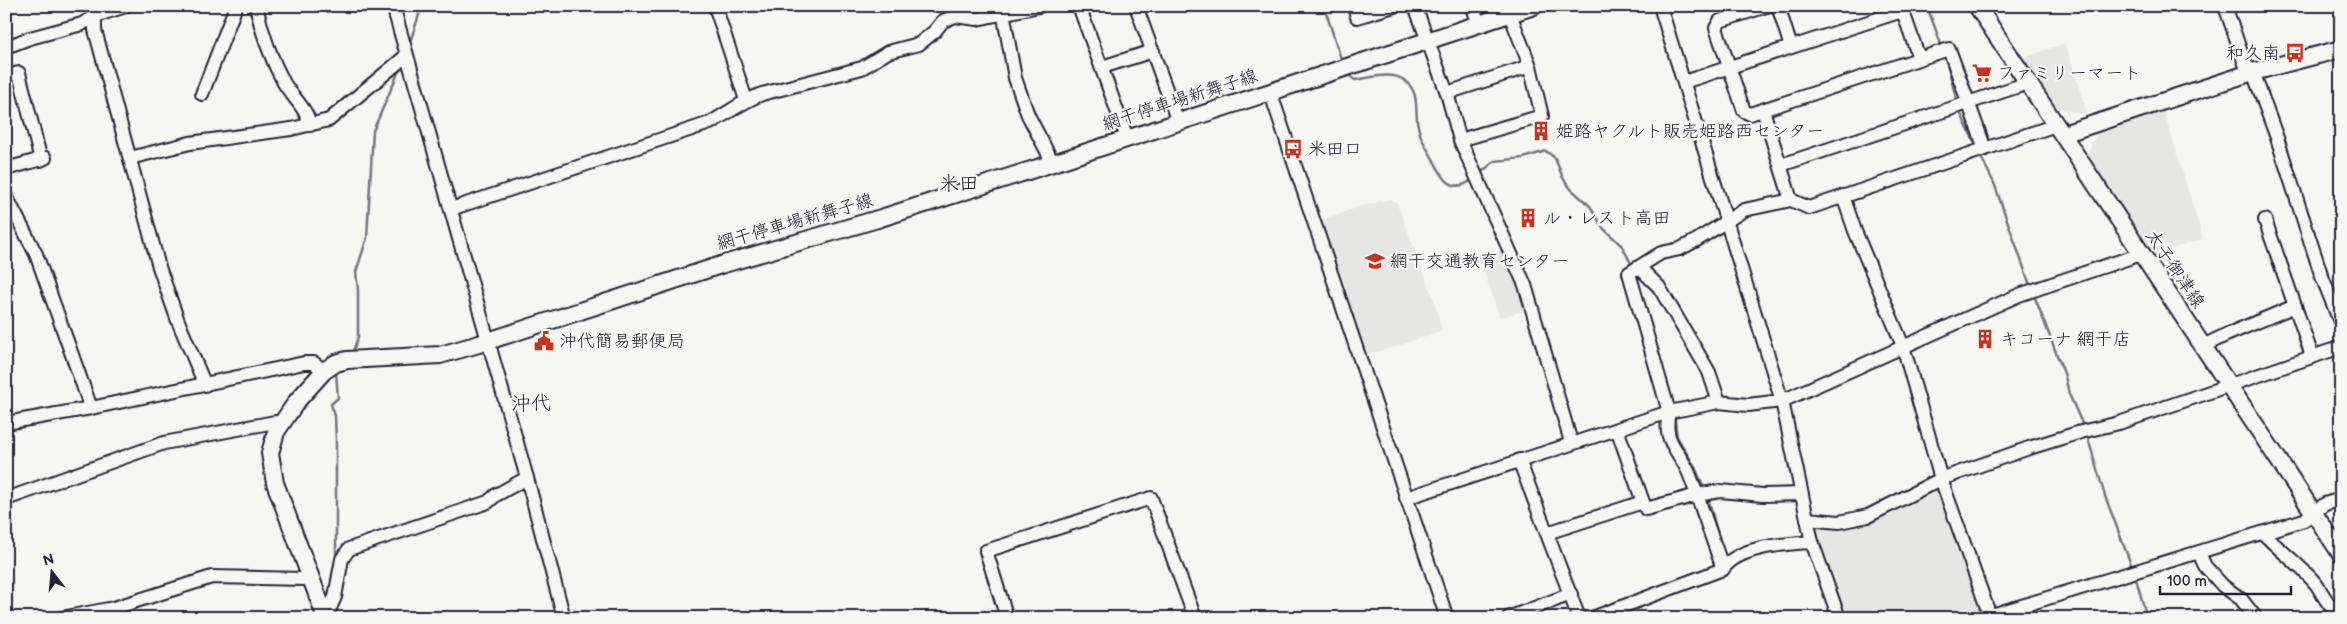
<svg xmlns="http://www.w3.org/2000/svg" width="2347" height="624" viewBox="0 0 2347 624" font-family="'Balsamiq Sans','Klee One',sans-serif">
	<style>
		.built { fill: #e6e6e4 }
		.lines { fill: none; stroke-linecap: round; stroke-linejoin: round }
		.stream { stroke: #757583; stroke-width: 2.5 }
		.minor-casing { stroke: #22223b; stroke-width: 16 }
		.major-casing { stroke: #22223b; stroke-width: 20 }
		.minor { stroke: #f6f6f2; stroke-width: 12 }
		.major { stroke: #f6f6f2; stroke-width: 16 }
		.labels { text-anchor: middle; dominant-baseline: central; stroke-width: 4.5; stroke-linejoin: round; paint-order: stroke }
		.poi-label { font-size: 18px; fill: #22223b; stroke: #f6f6f2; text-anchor: start }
		.street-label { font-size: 18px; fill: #22223b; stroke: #f6f6f2 }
		.quarter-label { font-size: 20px; fill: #22223b; stroke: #f6f6f2 }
	</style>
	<rect width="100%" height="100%" fill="#f6f6f2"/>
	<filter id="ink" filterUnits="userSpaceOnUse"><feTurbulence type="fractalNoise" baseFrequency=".02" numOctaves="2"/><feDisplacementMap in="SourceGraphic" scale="10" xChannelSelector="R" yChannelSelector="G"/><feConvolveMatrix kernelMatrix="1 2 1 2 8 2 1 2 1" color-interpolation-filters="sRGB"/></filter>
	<g filter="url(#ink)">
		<g class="built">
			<polygon points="2065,43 2087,112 2081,114 2054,107 2020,59"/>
			<polygon points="2164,111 2203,239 2152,255 2086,157 2098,132"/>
			<polygon points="1391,199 1397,203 1434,300 1442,330 1398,346 1363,355 1319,221 1361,206"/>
			<polygon points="1504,250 1529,309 1500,318 1480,259"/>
			<polygon points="1941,486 1983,611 1979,616 1845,618 1819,550 1815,523 1833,528 1848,527 1925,495"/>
		</g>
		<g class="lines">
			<g class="stream">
				<polyline points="1324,6 1342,62"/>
				<polyline points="1927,6 1942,47"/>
				<polyline points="409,45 422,6"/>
				<polyline points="1946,59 1957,102"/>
				<path d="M1347,74L1355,80C1370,78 1391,71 1404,80C1422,93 1413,112 1419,130C1421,140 1427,148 1432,157C1441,175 1451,197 1473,179"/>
				<polyline points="1959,110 1977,148"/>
				<polyline points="1980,155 1994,183 2031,288"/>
				<polyline points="1479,174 1495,161 1523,158 1546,151 1555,158 1563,178 1571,189 1590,206 1602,227 1622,246 1633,267"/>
				<polyline points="2034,295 2065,376 2069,394 2084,428"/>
				<polyline points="352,354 358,337 358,290 356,272 367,238 373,131 401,66"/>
				<polyline points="336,372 338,398 331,404 335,416 336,442 336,559"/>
				<polyline points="1674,414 1677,437 1695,467 1704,488"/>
				<polyline points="2087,435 2105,496 2132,567"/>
				<polyline points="1708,498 1721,546"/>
				<polyline points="2135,575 2147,618"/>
			</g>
			<defs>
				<g id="minor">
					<polyline points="95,6 95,30 159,267 178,321 205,385"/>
					<path d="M256,6C262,33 271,59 284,83C293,98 307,109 310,125"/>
					<polyline points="393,6 527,478 564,618"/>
					<polyline points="715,6 746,100"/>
					<polyline points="1002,6 1015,78 1028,115 1053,163"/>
					<polyline points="1079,6 1127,138"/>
					<polyline points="1136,6 1178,122"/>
					<polyline points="1354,6 1357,17 1394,6"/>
					<polyline points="1415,6 1447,93 1460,140 1542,116 1530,66 1510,14"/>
					<polyline points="1472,6 1479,23"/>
					<polyline points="1660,6 1782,401 1812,542 1839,618"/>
					<polyline points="1767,6 1720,21 1716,28 1744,111 1750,114 1949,49 1985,149"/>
					<polyline points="1778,6 1791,47"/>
					<polyline points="1901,6 1919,58"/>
					<polyline points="2225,6 2245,64 2253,72 2277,138 2321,274 2341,324"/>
					<polyline points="6,47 30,38 82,24 95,16 126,6"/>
					<polyline points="1102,67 1153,51"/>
					<polyline points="6,76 19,73 41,160"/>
					<polyline points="1684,82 1902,11"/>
					<polyline points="1270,91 1447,618"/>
					<polyline points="1447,93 1530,66"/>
					<polyline points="202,94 236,6"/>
					<polyline points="1763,110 1791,200"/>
					<polyline points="1460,140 1525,285 1571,442"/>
					<polyline points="130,158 190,143 291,129 329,120 406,56"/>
					<polyline points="1781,165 2028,83"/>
					<polyline points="6,169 45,158"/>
					<polyline points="6,196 36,254 91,408"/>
					<polyline points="1843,196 1855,231 1903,346 1941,479 1990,616"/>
					<path d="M451,209L710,123C728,113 743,101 762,94L862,68L888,52L919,44L935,31L943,21L955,16L977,19L1039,6"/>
					<polyline points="2265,220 2295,306"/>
					<polyline points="1640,268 1659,287 1709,372 1719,402"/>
					<polyline points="2203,346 2226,335 2295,306 2312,356"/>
					<polyline points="6,423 91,408 304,363 314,363 324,371"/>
					<polyline points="1519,460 1579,618"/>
					<polyline points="1406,498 1669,412 1719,402 1748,405 1782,401 2019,295 2141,254"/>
					<polyline points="6,499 164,443 275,422 280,424"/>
					<path d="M1643,502L1646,509L1697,495C1694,487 1691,477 1687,469C1675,446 1663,440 1669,412L1629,273L1661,253L1680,249L1697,240L1744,210L1791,200L1809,208L2056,125"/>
					<polyline points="1807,519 1839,522 1868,516 1941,479 2029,448 2081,432 2119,423 2341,347"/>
					<polyline points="1547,533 1643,502 1617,429"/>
					<path d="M2263,533C2280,551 2300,565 2316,584C2322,592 2330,611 2341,613"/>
					<polyline points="2199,553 2205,566 2223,586 2241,599 2256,618"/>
					<polyline points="1723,569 1697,495 1720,491 1763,495 1802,494"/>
					<polyline points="326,617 335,597 342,559 349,549 488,502 496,495 527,478"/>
					<polyline points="61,618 114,608 212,577 304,579 310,576"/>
					<polyline points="1007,618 986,551 1151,498 1195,618"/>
					<polyline points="1508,618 1571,594"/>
					<path d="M1592,618L1723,569C1738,546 1786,544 1812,542"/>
					<polyline points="1982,618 2304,520 2325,504 2341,499"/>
				</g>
				<g id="major">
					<polyline points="1977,6 2341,554"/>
					<polyline points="2063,134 2253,72 2341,49"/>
					<polyline points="326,618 275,483 270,453 276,432 297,401 324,371 336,363 347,360 440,355 479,344 724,264 881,218 1053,163 1534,6"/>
				</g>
			</defs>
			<use href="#minor" class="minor-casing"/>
			<use href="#major" class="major-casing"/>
			<use href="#minor" class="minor"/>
			<use href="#major" class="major"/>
		</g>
	</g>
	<defs>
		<symbol id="bus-bare" viewBox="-9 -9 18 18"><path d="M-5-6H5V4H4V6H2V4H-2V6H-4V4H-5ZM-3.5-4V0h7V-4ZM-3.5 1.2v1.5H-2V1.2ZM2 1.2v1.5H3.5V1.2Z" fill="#c8321e" stroke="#f6f6f2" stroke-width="2.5" paint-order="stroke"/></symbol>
		<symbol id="supermarket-bare" viewBox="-9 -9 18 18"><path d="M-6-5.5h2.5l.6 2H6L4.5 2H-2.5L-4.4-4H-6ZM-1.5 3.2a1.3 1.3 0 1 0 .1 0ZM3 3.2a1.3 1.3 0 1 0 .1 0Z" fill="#c8321e" stroke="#f6f6f2" stroke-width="2.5" paint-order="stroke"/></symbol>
		<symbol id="building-bare" viewBox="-9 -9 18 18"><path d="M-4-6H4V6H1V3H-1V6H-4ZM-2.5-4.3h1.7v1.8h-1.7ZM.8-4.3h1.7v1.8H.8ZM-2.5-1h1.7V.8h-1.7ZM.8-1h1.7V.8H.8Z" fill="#c8321e" stroke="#f6f6f2" stroke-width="2.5" paint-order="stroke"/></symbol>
		<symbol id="school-bare" viewBox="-9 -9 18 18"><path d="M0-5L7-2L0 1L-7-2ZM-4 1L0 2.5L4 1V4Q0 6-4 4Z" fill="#c8321e" stroke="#f6f6f2" stroke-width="2.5" paint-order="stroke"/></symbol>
		<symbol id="civic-bare" viewBox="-9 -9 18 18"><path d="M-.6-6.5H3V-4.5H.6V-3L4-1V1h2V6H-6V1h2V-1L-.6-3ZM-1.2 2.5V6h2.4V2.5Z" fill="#c8321e" stroke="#f6f6f2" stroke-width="2.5" paint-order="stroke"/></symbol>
	</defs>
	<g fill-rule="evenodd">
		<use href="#bus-bare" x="2281" y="39" width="28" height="28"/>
		<use href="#supermarket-bare" x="1968" y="59" width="28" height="28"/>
		<use href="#building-bare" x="1527" y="117" width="28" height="28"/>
		<use href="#bus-bare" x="1279" y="135" width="28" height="28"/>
		<use href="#building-bare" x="1514" y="204" width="28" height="28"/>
		<use href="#school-bare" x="1361" y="247" width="28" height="28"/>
		<use href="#building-bare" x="1971" y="325" width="28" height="28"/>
		<use href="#civic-bare" x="530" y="327" width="28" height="28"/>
	</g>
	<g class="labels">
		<g class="poi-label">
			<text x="2280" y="53" text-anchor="end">和久南</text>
			<text x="1997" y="73">ファミリーマート</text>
			<text x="1556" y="131">姫路ヤクルト販売姫路西センター</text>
			<text x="1308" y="149">米田口</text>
			<text x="1543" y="218">ル・レスト高田</text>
			<text x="1390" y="261">網干交通教育センター</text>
			<text x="2000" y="339">キコーナ 網干店</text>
			<text x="559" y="341">沖代簡易郵便局</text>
		</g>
		<g class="street-label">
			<text transform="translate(1180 100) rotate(-18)">網干停車場新舞子線</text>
			<text transform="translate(795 222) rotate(-16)">網干停車場新舞子線</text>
			<text transform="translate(2175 269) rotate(56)">太子御津線</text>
		</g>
		<g class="quarter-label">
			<text x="959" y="184">米田</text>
			<text x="531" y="404">沖代</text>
		</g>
	</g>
	<rect width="2347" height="624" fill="none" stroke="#f6f6f2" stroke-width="25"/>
	<rect x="12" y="12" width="2322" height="599" fill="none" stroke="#22223b" stroke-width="2" filter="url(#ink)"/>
	<g transform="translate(52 572) rotate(344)" stroke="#f6f6f2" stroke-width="4" paint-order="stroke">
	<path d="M0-4L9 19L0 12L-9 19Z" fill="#22223b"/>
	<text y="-8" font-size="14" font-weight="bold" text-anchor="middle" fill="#22223b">N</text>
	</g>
	<path d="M2160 586v8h131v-8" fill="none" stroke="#22223b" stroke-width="2.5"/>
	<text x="2167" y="586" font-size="15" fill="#22223b" stroke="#f6f6f2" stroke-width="4" paint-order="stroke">100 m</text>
</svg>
